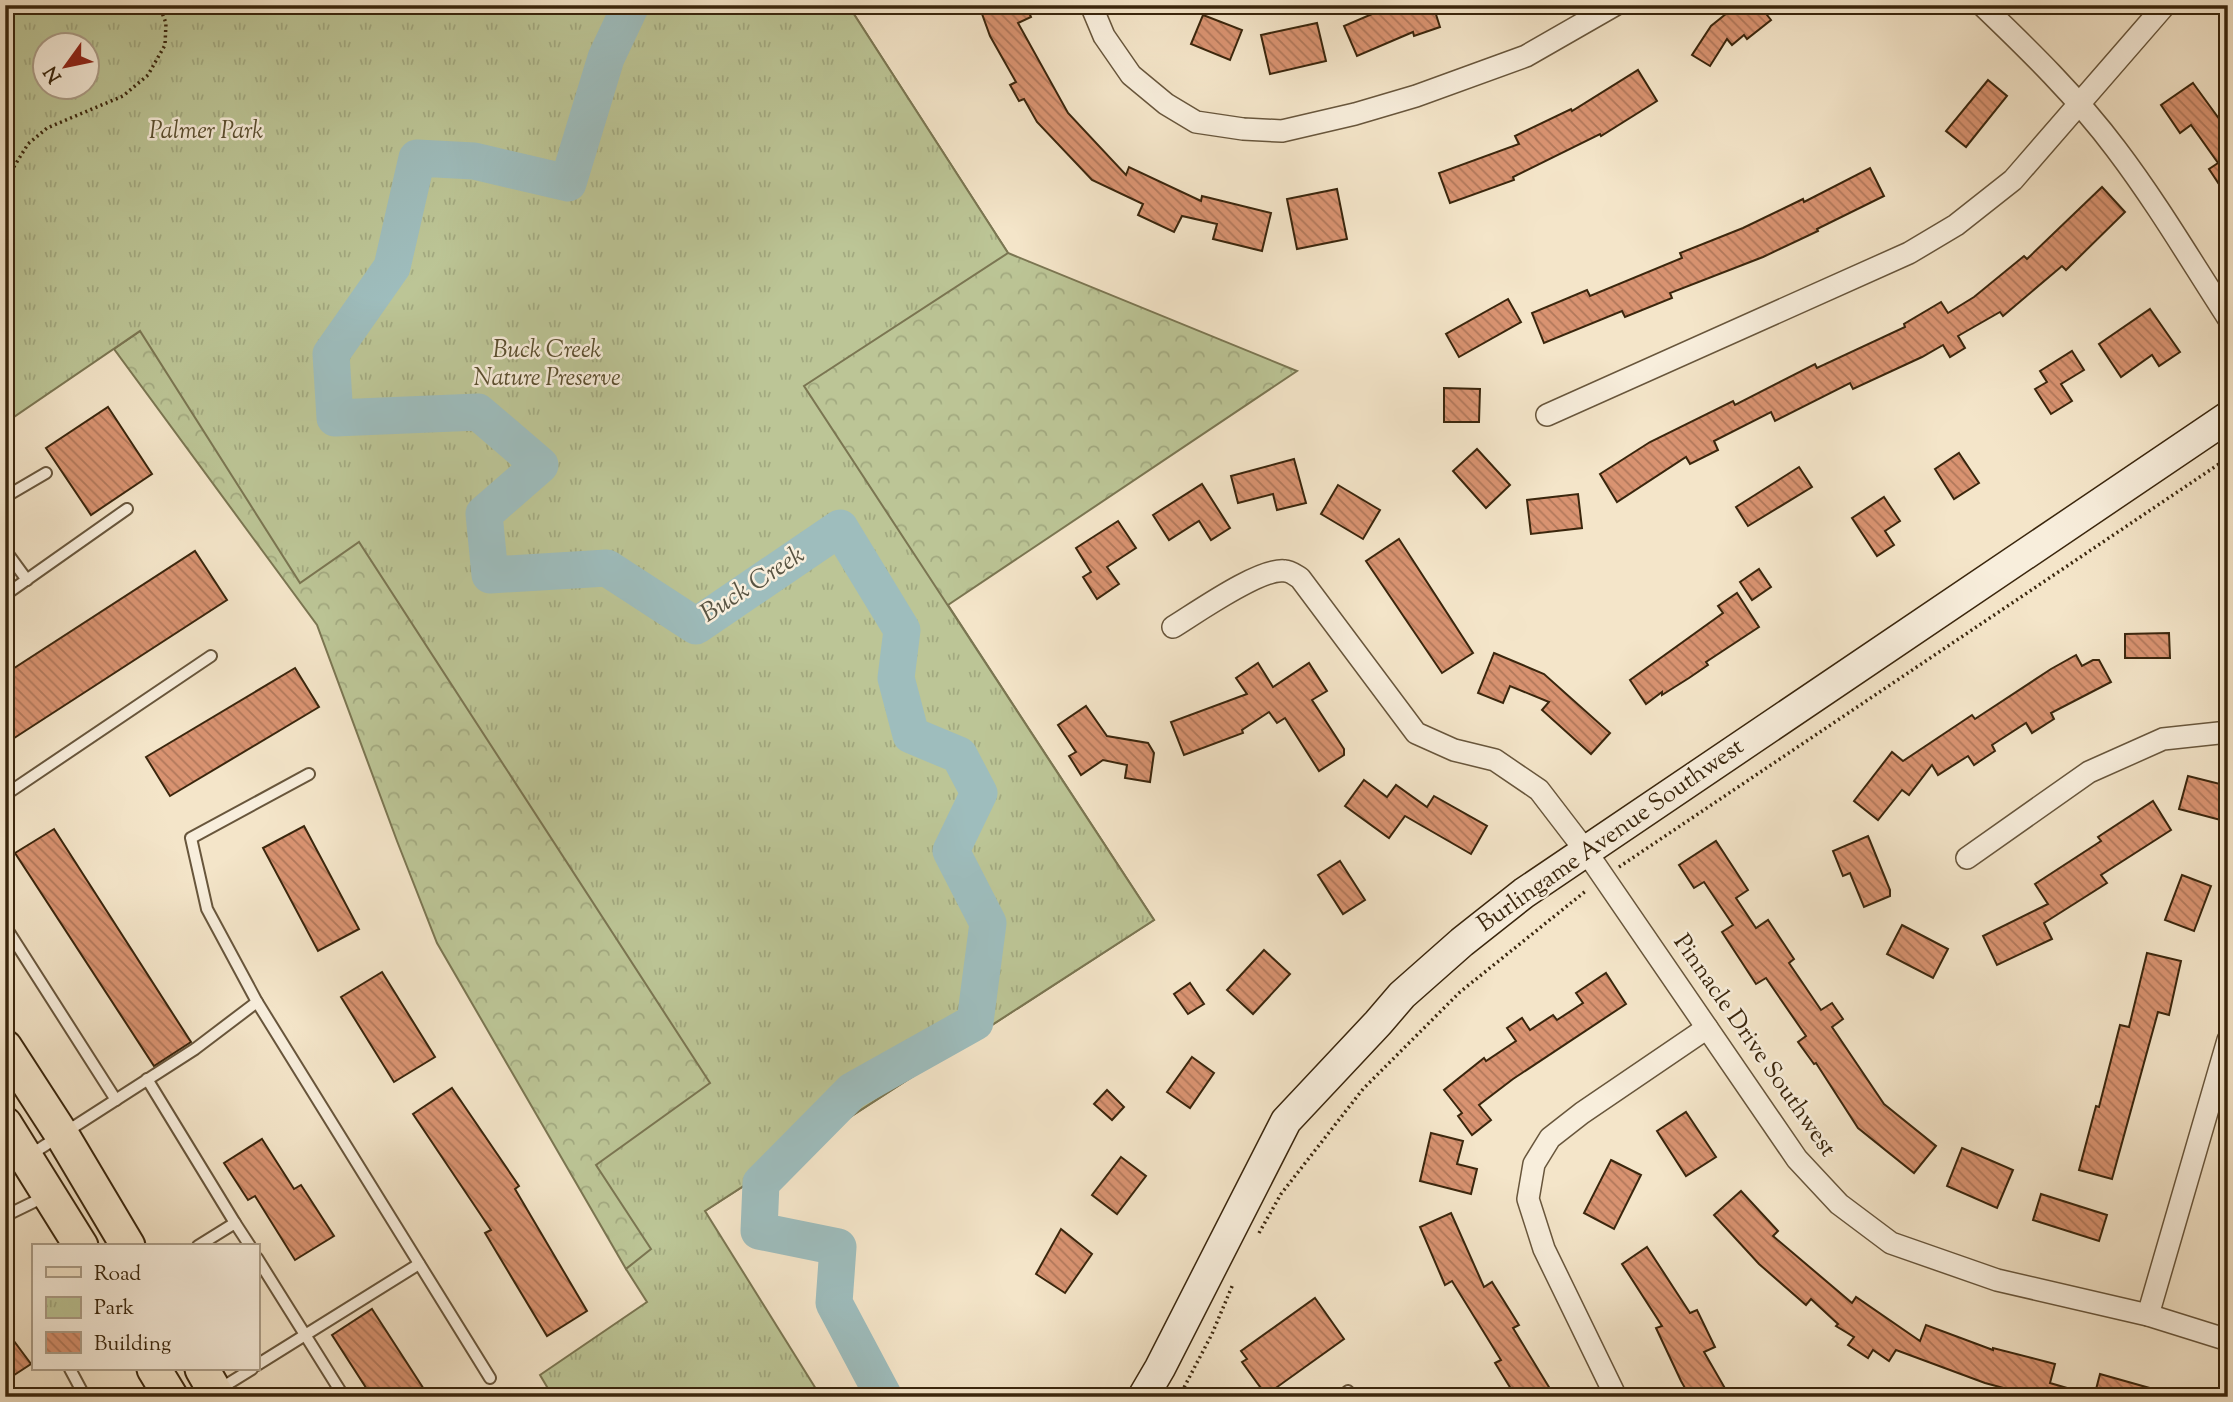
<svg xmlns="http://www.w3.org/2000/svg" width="2233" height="1402" viewBox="0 0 2233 1402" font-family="'Sorts Mill Goudy',serif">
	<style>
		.forest { fill: url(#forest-crowns); stroke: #7b7652; stroke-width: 2 }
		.park { fill: url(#park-tufts); stroke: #7b7652; stroke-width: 2; fill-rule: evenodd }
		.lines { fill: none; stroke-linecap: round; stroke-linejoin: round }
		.river { stroke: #9ebdbd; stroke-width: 37 }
		.building { fill: url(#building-back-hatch); stroke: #3a260d; stroke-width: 2 }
		.lane-casing { stroke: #68563c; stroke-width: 14 }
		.street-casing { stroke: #68563c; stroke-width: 24 }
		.secondary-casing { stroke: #3a260d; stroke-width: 33 }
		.primary-casing { stroke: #3a260d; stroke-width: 37 }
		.path { stroke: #3a260d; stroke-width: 3.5; stroke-dasharray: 2 3.5; stroke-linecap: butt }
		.lane { stroke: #f8eedc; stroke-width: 10 }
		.street { stroke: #f8eedc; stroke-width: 21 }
		.secondary { stroke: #f8eedc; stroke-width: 30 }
		.primary { stroke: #f4e5c9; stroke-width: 33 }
		.labels { text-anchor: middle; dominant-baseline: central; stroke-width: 5; stroke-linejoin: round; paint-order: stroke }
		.park-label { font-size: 24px; font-style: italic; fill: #5a4e2f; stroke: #f8eedc }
		.street-label { font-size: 24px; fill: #3a260d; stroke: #f8eedc }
		.water-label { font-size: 26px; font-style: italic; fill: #585342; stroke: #f8eedc }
	</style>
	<defs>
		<pattern id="forest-crowns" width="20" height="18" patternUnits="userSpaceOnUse" patternTransform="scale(1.75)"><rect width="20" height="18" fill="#bcc596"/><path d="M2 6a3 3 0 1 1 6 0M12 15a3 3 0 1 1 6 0" fill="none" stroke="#a2a980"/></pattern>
		<pattern id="park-tufts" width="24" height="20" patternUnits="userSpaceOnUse" patternTransform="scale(1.75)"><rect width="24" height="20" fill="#bcc596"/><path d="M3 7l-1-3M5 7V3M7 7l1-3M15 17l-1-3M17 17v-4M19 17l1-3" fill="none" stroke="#a2a980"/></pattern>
		<pattern id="building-back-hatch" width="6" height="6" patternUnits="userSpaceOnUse" patternTransform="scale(1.75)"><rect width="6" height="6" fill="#d99371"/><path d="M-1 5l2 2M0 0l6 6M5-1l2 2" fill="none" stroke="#b1785b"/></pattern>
	</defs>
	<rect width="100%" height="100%" fill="#f4e5c9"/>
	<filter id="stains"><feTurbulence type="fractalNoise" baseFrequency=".00286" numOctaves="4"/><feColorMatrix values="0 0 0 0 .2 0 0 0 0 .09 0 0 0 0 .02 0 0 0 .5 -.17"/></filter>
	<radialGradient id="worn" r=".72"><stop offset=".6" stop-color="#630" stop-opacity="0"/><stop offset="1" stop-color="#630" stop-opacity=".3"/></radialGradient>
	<polygon class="forest" points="614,5 848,5 1008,253 1297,371 948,605 1154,920 705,1211 626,1269 437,943 397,841 317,625 114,349"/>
	<path class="park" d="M5,5H848L1008,253L804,386L1154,920L705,1211L821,1397H553L540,1375L647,1302L626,1269L651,1249L596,1165L710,1083L359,542L300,583L140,331L5,423ZM46,46H88V88H46Z"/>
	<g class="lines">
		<polyline class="river" points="631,5 606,58 568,183 474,161 417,158 392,267 331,354 335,418 478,412 540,465 484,514 490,575 607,568 696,626 840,528 902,630 896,678 911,735 959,755 979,793 951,851 988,923 975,1022 852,1091 761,1183 759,1231 838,1247 834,1303 884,1397"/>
	</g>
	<g class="building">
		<polygon points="995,5 1026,5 1031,17 1018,23 1068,113 1126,175 1129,167 1201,201 1202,196 1271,213 1262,251 1213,239 1217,224 1182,216 1174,232 1138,215 1143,204 1092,180 1037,122 1024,99 1019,101 1010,85 1016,82 990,36 981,11"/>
		<polygon points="1393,5 1433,5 1440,27 1414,36 1413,32 1357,56 1344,26"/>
		<polygon points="1737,5 1759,5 1771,20 1747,39 1744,35 1732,45 1727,39 1710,66 1692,55 1711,26"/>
		<polygon points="1203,15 1242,30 1230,60 1191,44"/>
		<polygon points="1317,23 1326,61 1270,74 1261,35"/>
		<polygon points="1638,70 1657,101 1601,136 1600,134 1513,177 1514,180 1450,203 1439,173 1519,144 1515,136 1571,109 1572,111"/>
		<polygon points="1988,80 2007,96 1966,147 1946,131"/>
		<polygon points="2193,83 2228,131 2228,198 2209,169 2218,163 2191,125 2180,133 2161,105"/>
		<polygon points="1870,168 1884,196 1817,229 1818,231 1763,257 1670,293 1672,298 1625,317 1622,311 1544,343 1532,313 1587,290 1590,296 1682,258 1680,253 1743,228 1803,199 1804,202"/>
		<polygon points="2102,187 2125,212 2066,270 2062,266 2003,316 2000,312 1958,336 1965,348 1950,357 1943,345 1922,357 1853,389 1850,383 1775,421 1771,412 1714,441 1718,450 1690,464 1686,457 1617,502 1600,474 1650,442 1733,401 1735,405 1815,364 1817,368 1905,327 1904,324 1941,302 1948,313 1974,297 2024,256 2027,259"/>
		<polygon points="1337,189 1347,239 1297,249 1287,199"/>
		<polygon points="1508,299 1521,322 1459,357 1446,334"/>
		<polygon points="2150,309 2180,352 2159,366 2152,355 2121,377 2099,344"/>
		<polygon points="2072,351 2084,370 2061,384 2072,401 2051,414 2035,389 2047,382 2040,371"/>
		<polygon points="1444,388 1480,389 1479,422 1444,422"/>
		<polygon points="108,407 152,474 91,515 46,448"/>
		<polygon points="1477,449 1510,485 1486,508 1453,471"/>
		<polygon points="1959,453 1979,483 1954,499 1935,469"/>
		<polygon points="1294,459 1306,503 1277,510 1273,494 1238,503 1231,476"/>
		<polygon points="1799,467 1812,487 1748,526 1736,507"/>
		<polygon points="1202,484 1230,528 1211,540 1199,521 1169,540 1153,515"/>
		<polygon points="1338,485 1380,510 1363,539 1321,514"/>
		<polygon points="1578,494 1582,528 1531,534 1527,500"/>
		<polygon points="1884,497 1900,521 1885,531 1894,545 1877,556 1852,518"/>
		<polygon points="1118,521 1136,548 1107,567 1119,584 1097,599 1083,577 1091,572 1076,548"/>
		<polygon points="1399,539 1473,653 1442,673 1366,561"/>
		<polygon points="195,551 227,600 5,744 5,674"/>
		<polygon points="1759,569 1771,587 1752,600 1740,582"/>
		<polygon points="1737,593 1759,627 1706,662 1708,665 1689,678 1662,695 1662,692 1646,704 1630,680 1723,613 1718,606"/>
		<polygon points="2169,633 2170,658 2125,658 2125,634"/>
		<polygon points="1494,653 1544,674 1610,733 1591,754 1542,710 1549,702 1510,686 1503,703 1478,693"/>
		<polygon points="2076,655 2082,666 2093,660 2099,660 2111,682 2051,713 2054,719 2032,733 2026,723 1992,745 1995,751 1974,765 1968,756 1938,775 1932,765 1909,795 1902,790 1878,820 1854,801 1892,752 1903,761 1972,715 1975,719 2051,669"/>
		<polygon points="1258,663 1273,687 1309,663 1327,691 1312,700 1344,749 1344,755 1319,771 1285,718 1277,723 1269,712 1242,730 1243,733 1184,755 1171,722 1247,694 1236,678"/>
		<polygon points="295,668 319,707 170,796 146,757"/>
		<polygon points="1086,706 1107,736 1148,743 1154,753 1150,782 1125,778 1127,765 1103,760 1081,775 1069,756 1076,752 1058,725"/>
		<polygon points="2188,776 2228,786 2228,822 2179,809"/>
		<polygon points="1364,780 1387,797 1396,785 1427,807 1434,796 1487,826 1471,854 1405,816 1389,838 1345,806"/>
		<polygon points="2153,801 2171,830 2101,875 2107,883 2044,923 2052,939 1997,965 1983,936 2048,904 2035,884 2101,841 2098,837"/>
		<polygon points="304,826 359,929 318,951 263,848"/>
		<polygon points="54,829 191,1042 154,1066 15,853"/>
		<polygon points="1868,836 1890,890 1890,896 1864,907 1850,873 1843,876 1833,851"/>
		<polygon points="1716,841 1748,890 1736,898 1756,928 1768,920 1794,959 1789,963 1821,1010 1832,1003 1843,1019 1832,1027 1884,1104 1936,1146 1914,1173 1858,1128 1816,1063 1814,1064 1798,1042 1806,1036 1766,978 1756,984 1722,932 1733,925 1704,882 1694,888 1679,865"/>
		<polygon points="1340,861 1365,900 1343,914 1318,875"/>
		<polygon points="2182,875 2211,886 2194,931 2165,920"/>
		<polygon points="1902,925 1948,949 1933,978 1887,954"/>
		<polygon points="1264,950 1290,974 1253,1014 1227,990"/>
		<polygon points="2147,953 2181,961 2169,1015 2158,1012 2112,1179 2079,1170 2096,1106 2099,1107 2120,1025 2129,1027"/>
		<polygon points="382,972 435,1057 394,1082 341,997"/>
		<polygon points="1606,973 1626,1004 1513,1079 1479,1105 1491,1120 1472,1135 1458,1116 1462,1113 1444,1090 1484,1058 1486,1061 1516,1041 1507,1028 1522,1018 1530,1030 1553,1015 1557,1020 1583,1003 1576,993"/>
		<polygon points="1190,983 1204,1004 1188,1014 1174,994"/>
		<polygon points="1192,1057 1214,1073 1190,1108 1167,1092"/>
		<polygon points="452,1088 519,1186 515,1189 587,1311 547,1336 485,1233 491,1230 413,1114"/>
		<polygon points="1107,1090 1124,1107 1112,1120 1094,1104"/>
		<polygon points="1686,1112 1716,1157 1686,1176 1657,1131"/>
		<polygon points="1431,1133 1463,1141 1457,1164 1477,1169 1471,1194 1420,1181"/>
		<polygon points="262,1139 294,1189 301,1185 334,1236 295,1260 255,1196 248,1200 224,1163"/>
		<polygon points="1962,1148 2013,1170 1997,1208 1947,1186"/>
		<polygon points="1121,1157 1146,1176 1117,1214 1092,1195"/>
		<polygon points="1611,1160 1641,1175 1614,1229 1584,1213"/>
		<polygon points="1741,1191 1778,1231 1773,1236 1852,1303 1856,1297 1920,1341 1926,1325 1993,1350 1993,1348 2055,1364 2050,1383 2081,1392 2081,1397 2037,1397 1985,1383 1896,1350 1889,1361 1873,1350 1868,1358 1848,1345 1854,1337 1836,1326 1838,1324 1811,1299 1806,1305 1759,1264 1714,1215"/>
		<polygon points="2041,1194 2107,1215 2099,1241 2033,1220"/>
		<polygon points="1451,1213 1484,1287 1492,1282 1519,1325 1513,1328 1555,1397 1516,1397 1495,1363 1501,1360 1452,1281 1445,1285 1420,1227"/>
		<polygon points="1061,1229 1092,1254 1065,1293 1036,1274"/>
		<polygon points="1647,1247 1690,1313 1697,1310 1715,1347 1704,1352 1730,1397 1690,1397 1681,1381 1656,1328 1662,1326 1622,1264"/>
		<polygon points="1315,1298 1344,1339 1266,1395 1242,1362 1247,1359 1241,1351"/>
		<polygon points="372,1309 429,1397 372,1397 332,1335"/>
		<polygon points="5,1329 31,1364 5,1381"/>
		<polygon points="2100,1374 2164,1392 2163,1397 2094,1397"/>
	</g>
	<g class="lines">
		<defs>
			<g id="lane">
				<polyline points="5,497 46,473"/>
				<polyline points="5,550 27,580"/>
				<polyline points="5,595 127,509"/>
				<polyline points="309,774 191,838 207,909 257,1002 490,1378"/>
				<polyline points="5,795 211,656"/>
				<polyline points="5,926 116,1100"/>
				<polyline points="147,1079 235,1223"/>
				<polyline points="30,1155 195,1049 257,1002"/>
				<polyline points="5,1216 44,1197"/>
				<polyline points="198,1246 235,1223 250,1246"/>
				<polyline points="257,1258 344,1397"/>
				<polyline points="257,1365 419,1264"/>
				<polyline points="70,1369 85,1397"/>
				<polyline points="218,1390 252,1369"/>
				<polyline points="1341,1397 1348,1391"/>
			</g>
			<g id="street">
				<polyline points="1091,5 1104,36 1131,75 1166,104 1196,122 1243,129 1282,131 1355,114 1416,96 1526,56 1615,5"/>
				<path d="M1982,5C2029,50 2077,97 2116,149C2157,203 2191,261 2228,318"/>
				<polyline points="1547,415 1909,253 1956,225 2013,180 2165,5"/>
				<path d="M1173,627C1196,613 1261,567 1285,571C1290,571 1295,575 1300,578L1416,733L1454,750L1495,760L1539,790L1585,850L1797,1159L1839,1204L1891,1243L1997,1280L2148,1315L2228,1340"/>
				<polyline points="1967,858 2089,772 2163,739 2228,732"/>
				<polyline points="2148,1315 2228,1040"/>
				<polyline points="1616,1397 1544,1249 1528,1199 1534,1164 1550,1138 1582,1113 1707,1028"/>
			</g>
			<polyline id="secondary" points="1143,1397 1160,1368 1286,1121 1378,1023 1402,995 1462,942 1524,893 2228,417"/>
			<g id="primary">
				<polyline points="5,1047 62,1135 128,1246"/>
				<polyline points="5,1124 81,1246"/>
				<polyline points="154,1369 171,1397"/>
				<polyline points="202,1369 218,1397"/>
			</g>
		</defs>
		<use href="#lane" class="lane-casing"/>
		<use href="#street" class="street-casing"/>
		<use href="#secondary" class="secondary-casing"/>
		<use href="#primary" class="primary-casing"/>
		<g class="path">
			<polyline points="5,181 28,144 47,128 123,96 148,75 165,45 166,23 159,5"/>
			<polyline points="1619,867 2228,458"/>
			<polyline points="1259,1233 1281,1194 1363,1089 1460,992 1587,890"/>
			<polyline points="1179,1397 1212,1334 1233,1284"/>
		</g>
		<use href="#lane" class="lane"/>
		<use href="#street" class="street"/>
		<use href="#secondary" class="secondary"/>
		<use href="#primary" class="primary"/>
	</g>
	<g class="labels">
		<g class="park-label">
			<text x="206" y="132">Palmer Park</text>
			<text x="547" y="351">Buck Creek<tspan x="547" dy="28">Nature Preserve</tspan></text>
		</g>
		<g class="street-label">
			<text transform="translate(1611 836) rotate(-35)">Burlingame Avenue Southwest</text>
			<text transform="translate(1754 1046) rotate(55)">Pinnacle Drive Southwest</text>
		</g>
		<g class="water-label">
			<text transform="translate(753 585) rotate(-33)">Buck Creek</text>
		</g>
	</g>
	<rect width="2233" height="1402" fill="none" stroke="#f4e5c9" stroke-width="28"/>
	<rect x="7" y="7" width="2219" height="1388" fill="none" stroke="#3a260d" stroke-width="3.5"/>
	<rect x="14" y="14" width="2205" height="1374" fill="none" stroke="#3a260d" stroke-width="2"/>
	<rect x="32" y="1244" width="228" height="126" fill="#f8eedc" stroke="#ac9e89" stroke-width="2"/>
	<rect x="46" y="1267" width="35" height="10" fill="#f4e5c9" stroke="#ac9e89" stroke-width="2"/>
	<text x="94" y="1280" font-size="21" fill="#3a260d">Road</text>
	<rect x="46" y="1297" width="35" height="21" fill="url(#park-tufts)" stroke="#ac9e89" stroke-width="2"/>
	<text x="94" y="1314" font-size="21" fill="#3a260d">Park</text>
	<rect x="46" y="1332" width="35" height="21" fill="url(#building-back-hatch)" stroke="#ac9e89" stroke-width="2"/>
	<text x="94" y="1350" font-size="21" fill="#3a260d">Building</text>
	<g transform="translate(66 66) rotate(237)"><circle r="33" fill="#f8eedc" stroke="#ac9e89" stroke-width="2"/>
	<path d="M0-5L12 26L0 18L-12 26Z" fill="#8f2418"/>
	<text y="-10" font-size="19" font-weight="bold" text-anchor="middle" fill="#3a260d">N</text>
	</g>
	<rect width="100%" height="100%" filter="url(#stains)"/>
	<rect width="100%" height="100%" fill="url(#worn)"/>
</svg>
